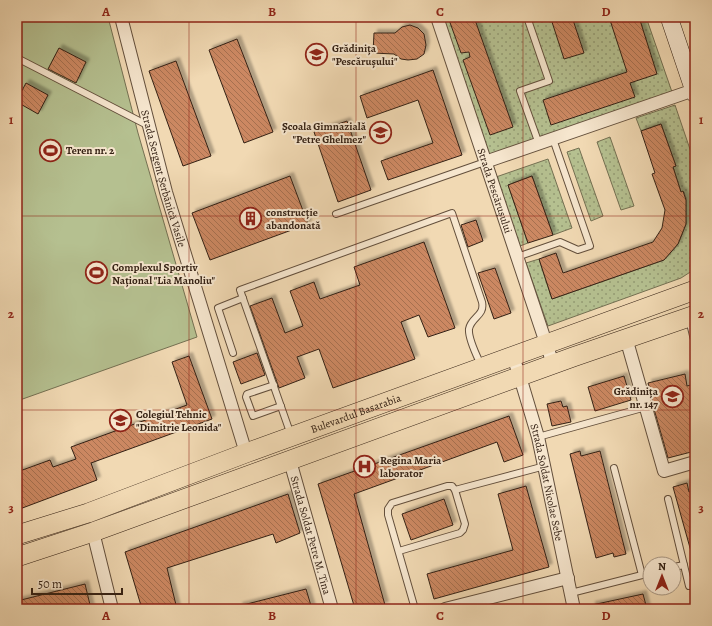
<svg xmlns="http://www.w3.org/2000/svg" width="712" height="626" viewBox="0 0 712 626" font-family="Alegreya,serif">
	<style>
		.grass { fill: #b5c090; stroke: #747052 }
		.garden { fill: url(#garden-dots); stroke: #747052 }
		.building { fill: url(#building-back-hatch); stroke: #342114; filter: url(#shadow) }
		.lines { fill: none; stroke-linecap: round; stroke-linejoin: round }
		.lane-casing { stroke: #634f3c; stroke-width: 8 }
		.street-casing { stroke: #634f3c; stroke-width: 14 }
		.secondary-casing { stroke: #342114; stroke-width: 18 }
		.primary-casing { stroke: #342114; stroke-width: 20 }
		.lane { stroke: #f6e6ce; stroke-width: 6 }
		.street { stroke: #f6e6ce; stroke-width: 12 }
		.secondary { stroke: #f6e6ce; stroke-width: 17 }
		.primary { stroke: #f1d9b3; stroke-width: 19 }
		.grid { fill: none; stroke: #8f2418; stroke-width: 1; stroke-opacity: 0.55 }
		.labels { text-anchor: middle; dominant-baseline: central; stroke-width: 4; stroke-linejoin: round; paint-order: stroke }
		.poi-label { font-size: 11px; font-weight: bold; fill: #342114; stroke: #f6e6ce; text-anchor: start }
		.street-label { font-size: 11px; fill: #342114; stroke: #f6e6ce }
		.neatline { fill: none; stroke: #8f2418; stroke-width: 1.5 }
		.grid-label { font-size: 13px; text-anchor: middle; font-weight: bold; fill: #8f2418 }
	</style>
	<defs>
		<pattern id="garden-dots" width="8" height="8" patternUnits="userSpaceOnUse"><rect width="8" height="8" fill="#b5c090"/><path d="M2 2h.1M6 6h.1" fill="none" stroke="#949c74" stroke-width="1.8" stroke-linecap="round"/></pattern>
		<pattern id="building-back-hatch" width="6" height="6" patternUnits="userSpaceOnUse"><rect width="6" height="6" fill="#cc8862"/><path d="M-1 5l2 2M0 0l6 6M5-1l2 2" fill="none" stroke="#a66f50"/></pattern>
		<filter id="shadow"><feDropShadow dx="3.5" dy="-3.5" stdDeviation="1" flood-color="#0004"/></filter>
	</defs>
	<rect width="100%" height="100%" fill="#f1d9b3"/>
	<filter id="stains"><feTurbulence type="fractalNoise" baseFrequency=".005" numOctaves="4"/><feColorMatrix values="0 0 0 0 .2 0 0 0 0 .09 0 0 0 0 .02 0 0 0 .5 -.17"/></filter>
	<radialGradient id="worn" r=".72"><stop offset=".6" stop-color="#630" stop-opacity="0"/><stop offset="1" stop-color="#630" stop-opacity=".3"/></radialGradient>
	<polygon class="grass" points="17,17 108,17 138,133 197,337 17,401"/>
	<g class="garden">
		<polygon points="443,17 646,17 672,92 489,155"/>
		<polygon points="675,105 695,164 695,269 681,278 548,326 526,263 539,259 552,299 664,260 678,244 686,224 686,199 684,192 681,192 673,167 676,166 661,124 641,131 636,118"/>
		<polygon points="610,137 634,206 621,210 597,142"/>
		<polygon points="579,148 603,216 591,221 567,152"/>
		<polygon points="548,159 572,228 553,235 532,176 508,185 528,243 520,246 496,177"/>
	</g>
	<g class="building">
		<polygon points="448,17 474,17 513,127 490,135 463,60 470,57 469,52 461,53"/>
		<polygon points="568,17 572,17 584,53 564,59 552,22"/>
		<polygon points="609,17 639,17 657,74 630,83 635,97 551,125 543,100 627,72"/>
		<polygon points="410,25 418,28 424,34 426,45 424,54 417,59 408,60 401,59 394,54 373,53 374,33 395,33 402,27"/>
		<polygon points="237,39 273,132 244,143 209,50"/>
		<polygon points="59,48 86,62 76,83 48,69"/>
		<polygon points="176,61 211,156 183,166 149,71"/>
		<polygon points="433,70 462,155 388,180 381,161 433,143 418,100 367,118 360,96"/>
		<polygon points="26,83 48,95 38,114 17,102 17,100"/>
		<polygon points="347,121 371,190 338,202 314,132"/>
		<polygon points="661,124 676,166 673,167 681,192 683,191 686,200 686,224 678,244 664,260 552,299 539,259 556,253 563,273 653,242 662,228 665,210 652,174 655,173 641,131"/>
		<polygon points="290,176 308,224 210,260 192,213"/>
		<polygon points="532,176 553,235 528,243 508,185"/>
		<polygon points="476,220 483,241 468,247 461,225"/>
		<polygon points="424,242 455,328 428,337 419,315 401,322 415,359 333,388 319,349 297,357 305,378 279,388 250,306 272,298 285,333 303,326 290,291 314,282 320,299 360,285 354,267"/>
		<polygon points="495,268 511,313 494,319 478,273"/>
		<polygon points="257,353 265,375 241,384 233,362"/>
		<polygon points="189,356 212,419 91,463 97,480 17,510 17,472 50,460 53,467 76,459 71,447 187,405 172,362"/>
		<polygon points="685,374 687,386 695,384 695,451 668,458 654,409 648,383"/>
		<polygon points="624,376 631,400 595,411 588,387"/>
		<polygon points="561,401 563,407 567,406 571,422 552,426 547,404"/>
		<polygon points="509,416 523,455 504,462 497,442 354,494 385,605 371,609 355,609 318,484"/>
		<polygon points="580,451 581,456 600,451 626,554 614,557 613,553 596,558 570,454"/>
		<polygon points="687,483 689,492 695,490 695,555 692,555 673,487"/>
		<polygon points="526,486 549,567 434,599 427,574 513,550 498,494"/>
		<polygon points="288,494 300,533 276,543 273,534 167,568 177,609 142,609 125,552"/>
		<polygon points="444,499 453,525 411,540 402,514"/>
		<polygon points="85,584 91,609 17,609 17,601"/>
		<polygon points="306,589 312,609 240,609 239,606"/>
		<polygon points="643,594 647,609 592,609 592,605"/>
	</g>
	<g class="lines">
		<defs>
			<g id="lane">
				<polyline points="527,17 549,81 520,91 539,144"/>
				<polyline points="17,58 149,126"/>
				<polyline points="336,214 485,162"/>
				<polyline points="517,257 560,242 578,250 590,246 553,139"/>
				<polyline points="689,319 695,344"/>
				<polyline points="233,353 218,308 243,298"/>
				<polyline points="274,385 247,394 246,397 253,416 281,406"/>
				<path d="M291,435L240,290L452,213L482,302C485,316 471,317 469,329C468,339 477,356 481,365"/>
				<polyline points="538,437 646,407"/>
				<polyline points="614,468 642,575"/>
				<polyline points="455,490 545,466"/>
				<polyline points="668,499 689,586"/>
				<polyline points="399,551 460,533 463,530 465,524 455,490 452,486 447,486 392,503 388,509 388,515 415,609"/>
				<polyline points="674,567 684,565"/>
				<polyline points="571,593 650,573"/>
			</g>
			<g id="street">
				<path id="s1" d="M121,17L166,192L246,453"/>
				<path id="s2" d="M437,17L553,364"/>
				<polyline points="485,162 694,90"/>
				<polyline points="626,338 664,471 695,462"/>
				<path id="s3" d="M513,357L520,377L538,437L574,609"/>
				<path id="s4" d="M290,461L332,609"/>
				<polyline points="93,532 112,609"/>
				<polyline points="445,609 568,578"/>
			</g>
			<polyline id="secondary" points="669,17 695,94"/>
			<g id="primary">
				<path id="s5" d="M17,535L88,513L246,453L695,290"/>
				<polyline points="17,557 93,532 573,357 695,315"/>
			</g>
		</defs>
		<use href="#lane" class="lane-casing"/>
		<use href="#street" class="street-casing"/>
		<use href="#secondary" class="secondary-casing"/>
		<use href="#primary" class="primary-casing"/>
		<use href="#lane" class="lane"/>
		<use href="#street" class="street"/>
		<use href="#secondary" class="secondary"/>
		<use href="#primary" class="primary"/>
	</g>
	<path class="grid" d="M189,17V609M356,17V609M523,17V609M17,216H695M17,410H695"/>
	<defs>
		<symbol id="school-ring" viewBox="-11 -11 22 22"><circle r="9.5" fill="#f6e6ce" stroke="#8f2418" stroke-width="1.5"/><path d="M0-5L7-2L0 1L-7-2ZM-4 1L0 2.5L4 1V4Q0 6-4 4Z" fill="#8f2418"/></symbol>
		<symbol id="stadium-ring" viewBox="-11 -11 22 22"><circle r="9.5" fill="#f6e6ce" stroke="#8f2418" stroke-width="1.5"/><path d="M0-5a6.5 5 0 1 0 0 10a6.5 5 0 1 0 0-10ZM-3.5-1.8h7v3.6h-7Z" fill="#8f2418"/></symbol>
		<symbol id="building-ring" viewBox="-11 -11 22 22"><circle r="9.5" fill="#f6e6ce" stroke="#8f2418" stroke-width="1.5"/><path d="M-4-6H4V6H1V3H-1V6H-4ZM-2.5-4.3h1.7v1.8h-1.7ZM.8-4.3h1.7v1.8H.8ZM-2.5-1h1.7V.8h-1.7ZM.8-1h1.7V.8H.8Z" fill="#8f2418"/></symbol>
		<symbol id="hospital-ring" viewBox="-11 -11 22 22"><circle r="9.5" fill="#f6e6ce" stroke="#8f2418" stroke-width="1.5"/><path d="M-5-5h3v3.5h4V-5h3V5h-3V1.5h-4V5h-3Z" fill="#8f2418"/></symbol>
	</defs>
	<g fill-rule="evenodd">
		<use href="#school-ring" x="304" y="42" width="25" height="25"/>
		<use href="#school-ring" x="368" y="120" width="25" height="25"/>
		<use href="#stadium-ring" x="38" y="138" width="25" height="25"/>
		<use href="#building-ring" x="238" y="206" width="25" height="25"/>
		<use href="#stadium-ring" x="84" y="260" width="25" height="25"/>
		<use href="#school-ring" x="660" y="384" width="25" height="25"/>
		<use href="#school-ring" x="108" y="408" width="25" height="25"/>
		<use href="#hospital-ring" x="352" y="454" width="25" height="25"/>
	</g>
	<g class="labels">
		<g class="poi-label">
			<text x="332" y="48">Grădinița<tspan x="332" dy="13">"Pescărușului"</tspan></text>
			<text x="366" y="126" text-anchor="end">Școala Gimnazială<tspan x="366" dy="13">"Petre Ghelmez"</tspan></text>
			<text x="66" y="150">Teren nr. 2</text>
			<text x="266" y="212">construcție<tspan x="266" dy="13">abandonată</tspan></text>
			<text x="112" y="267">Complexul Sportiv<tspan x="112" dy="13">Național "Lia Manoliu"</tspan></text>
			<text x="658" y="391" text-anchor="end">Grădinița<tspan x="658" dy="13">nr. 147</tspan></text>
			<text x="136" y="414">Colegiul Tehnic<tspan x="136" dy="13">"Dimitrie Leonida"</tspan></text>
			<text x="380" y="460">Regina Maria<tspan x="380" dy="13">laborator</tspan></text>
		</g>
		<g class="street-label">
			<text stroke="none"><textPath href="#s1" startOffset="167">Strada Sergent Șerbănică Vasile</textPath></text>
			<text stroke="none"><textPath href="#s2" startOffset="183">Strada Pescărușului</textPath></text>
			<text stroke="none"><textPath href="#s5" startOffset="360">Bulevardul Basarabia</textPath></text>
			<text stroke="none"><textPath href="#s3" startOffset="130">Strada Soldat Nicolae Sebe</textPath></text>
			<text stroke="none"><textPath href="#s4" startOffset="77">Strada Soldat Petre M. Tina</textPath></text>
		</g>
	</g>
	<rect width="712" height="626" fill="none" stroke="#f1d9b3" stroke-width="44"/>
	<g transform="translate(662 576)"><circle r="19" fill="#f6e6ce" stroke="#a89784"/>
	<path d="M0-3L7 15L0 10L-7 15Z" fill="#8f2418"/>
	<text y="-6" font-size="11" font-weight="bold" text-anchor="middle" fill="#342114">N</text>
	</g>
	<path d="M32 588v6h90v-6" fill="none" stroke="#342114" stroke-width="2"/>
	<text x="38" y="588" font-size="12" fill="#342114" stroke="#f6e6ce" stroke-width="3" paint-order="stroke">50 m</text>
	<rect x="22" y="22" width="668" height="582" class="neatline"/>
	<g class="grid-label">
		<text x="106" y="16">A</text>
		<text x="272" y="16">B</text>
		<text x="440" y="16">C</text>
		<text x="606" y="16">D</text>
		<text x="11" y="124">1</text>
		<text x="701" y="124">1</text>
		<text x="11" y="318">2</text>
		<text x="701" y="318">2</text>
		<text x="11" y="512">3</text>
		<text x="701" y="512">3</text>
		<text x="106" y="620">A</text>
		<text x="272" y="620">B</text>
		<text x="440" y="620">C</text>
		<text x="606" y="620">D</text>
	</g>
	<rect width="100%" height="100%" filter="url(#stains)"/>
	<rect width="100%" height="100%" fill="url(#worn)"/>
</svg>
